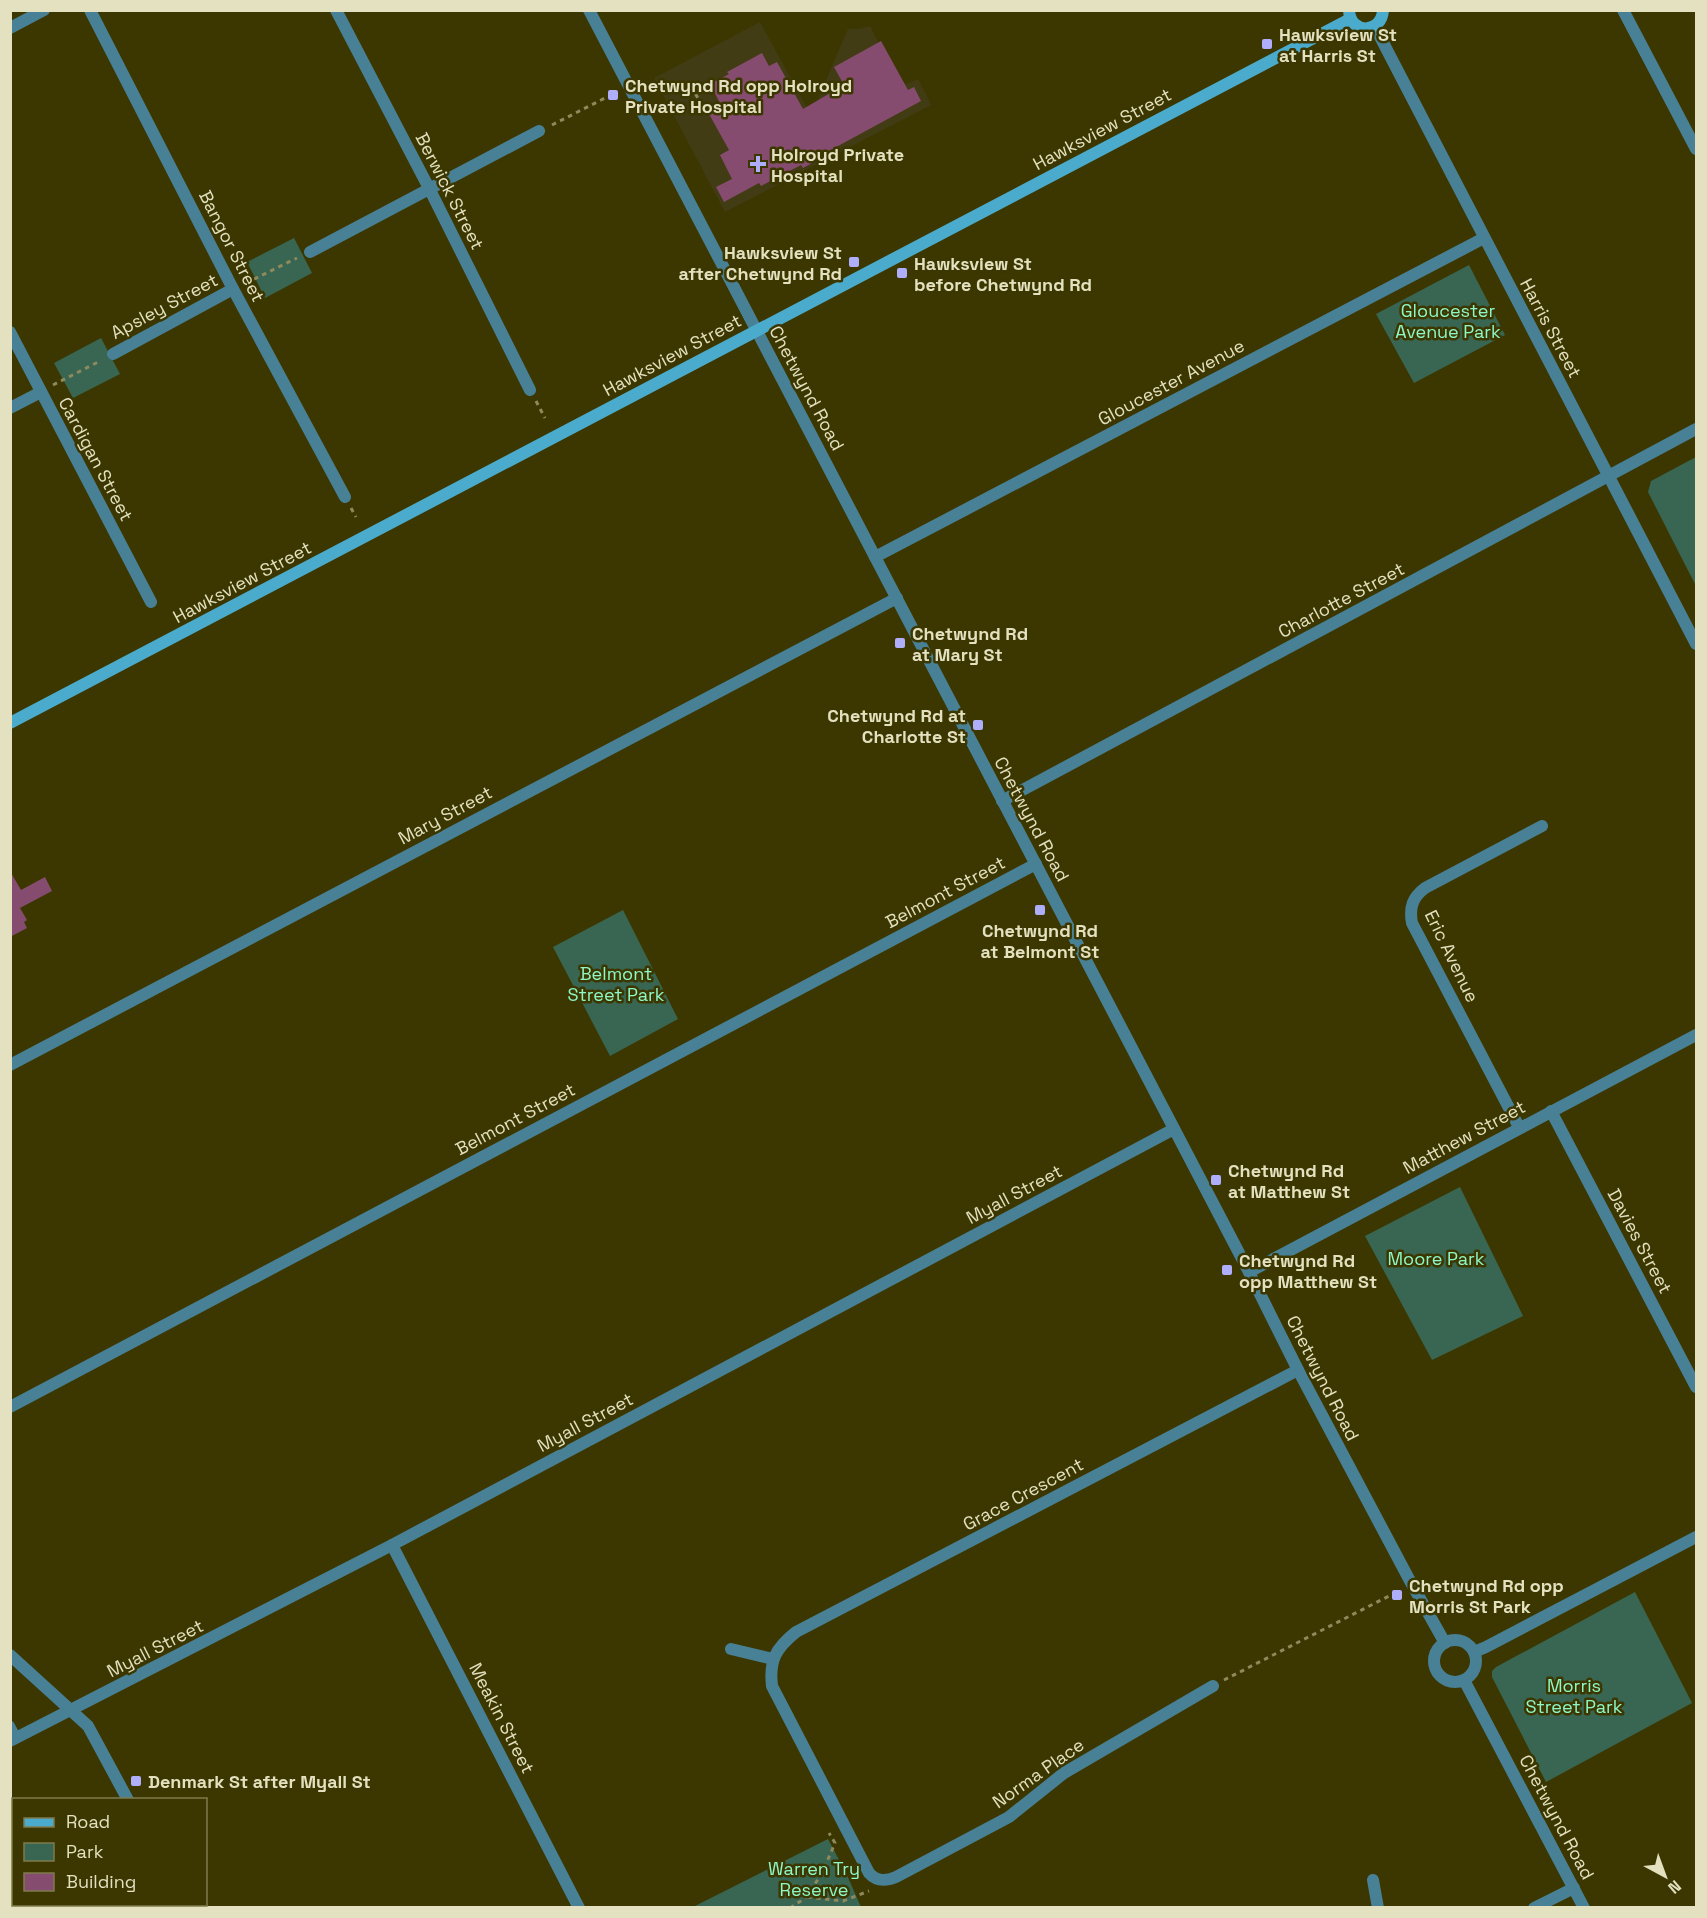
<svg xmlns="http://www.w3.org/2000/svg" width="1707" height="1918" viewBox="0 0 1707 1918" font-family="'Space Grotesk',sans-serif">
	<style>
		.built { fill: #413c13 }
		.green { fill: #396652 }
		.building { fill: #864c6f }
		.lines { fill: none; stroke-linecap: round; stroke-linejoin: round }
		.path { stroke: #8e8a5d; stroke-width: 3; stroke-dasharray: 4.5 4.5; stroke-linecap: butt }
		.service { stroke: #488196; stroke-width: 9 }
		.minor { stroke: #488196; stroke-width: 12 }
		.tertiary { stroke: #488196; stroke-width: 12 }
		.secondary { stroke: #4aabcc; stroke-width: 12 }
		.poi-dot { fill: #aeaefa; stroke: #3c3700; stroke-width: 2 }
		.labels { text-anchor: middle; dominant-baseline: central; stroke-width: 5; stroke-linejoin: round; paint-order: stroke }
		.poi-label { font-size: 18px; font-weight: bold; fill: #e3e1bf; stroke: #3c3700; text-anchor: start }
		.street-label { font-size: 18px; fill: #e3e1bf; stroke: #3c3700 }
		.park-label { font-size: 18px; fill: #8df7c8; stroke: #3c3700 }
	</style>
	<rect width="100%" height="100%" fill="#3c3700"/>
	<polygon class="built" points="760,22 811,115 848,29 858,29 870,26 901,86 918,79 931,105 725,212 654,78"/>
	<g class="green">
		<polygon points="294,238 312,273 265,298 247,262"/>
		<polygon points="1469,265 1505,335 1414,383 1376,314"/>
		<polygon points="101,338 120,374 73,398 54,363"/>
		<polygon points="1696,457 1696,586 1648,492 1651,481"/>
		<polygon points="623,910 678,1019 610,1056 553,947"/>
		<polygon points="1460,1187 1523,1316 1432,1360 1365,1236"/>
		<polygon points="1635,1592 1692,1703 1546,1782 1492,1677 1492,1671 1496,1667"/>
		<polygon points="828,1839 847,1875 861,1907 693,1907"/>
	</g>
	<g class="building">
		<polygon points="881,41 908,90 914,87 921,101 827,152 829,154 803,168 801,165 761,186 759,183 724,202 716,187 732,179 720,155 729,150 709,114 722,107 710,84 729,74 727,72 762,53 769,66 777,62 803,109 844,85 834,67"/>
		<polygon points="10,871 21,890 45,877 52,891 20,908 27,920 24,922 27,928 10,937"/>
	</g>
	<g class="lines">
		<g class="path">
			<polyline points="691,86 703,107"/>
			<polyline points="552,125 607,97"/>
			<polyline points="246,283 297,258"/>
			<polyline points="53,385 100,361"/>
			<polyline points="536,401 545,418"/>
			<polyline points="351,508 356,517"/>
			<polyline points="1224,1680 1391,1595"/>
			<polyline points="807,1897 843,1901 869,1891"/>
			<polyline points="790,1908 807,1897 823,1871 835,1843 829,1833"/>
		</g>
		<polyline class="service" points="10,1725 17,1738"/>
		<g class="minor">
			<polyline points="90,10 233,289 345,497"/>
			<polyline points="336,10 430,190 530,390"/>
			<polyline points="1623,10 1696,149"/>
			<polyline points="1375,27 1696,644"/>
			<polyline points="10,28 44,10"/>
			<polyline points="310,252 539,131"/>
			<polyline points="10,332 151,602"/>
			<polyline points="113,354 233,289"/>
			<polyline points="10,408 41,392"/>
			<polyline points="875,557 1484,238"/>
			<polyline points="1002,801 1696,429"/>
			<polyline points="10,1065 897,598"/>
			<polyline points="1551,1111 1696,1387"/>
			<path d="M1519,1127L1412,923C1409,907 1413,897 1425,888L1542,826"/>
			<polyline points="1249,1272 1696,1035"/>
			<polyline points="10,1407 1036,864"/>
			<polyline points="392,1545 579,1908"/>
			<circle cx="1455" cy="1661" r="21"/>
			<polyline points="731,1649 773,1659"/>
			<polyline points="1474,1652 1486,1647 1696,1537"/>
			<polyline points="10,1655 88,1726 128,1800"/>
			<polyline points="1464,1680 1584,1908"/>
			<path d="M1213,1686L1064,1773L1009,1817L896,1877C886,1881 877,1882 869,1873L772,1686C769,1660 776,1648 796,1632L1298,1370"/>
			<polyline points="10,1741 392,1545 1174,1129"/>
			<polyline points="1373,1880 1378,1908"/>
			<polyline points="182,1904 184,1908"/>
			<polyline points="1534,1908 1574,1888"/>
		</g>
		<polyline class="tertiary" points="589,10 1249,1272 1298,1370 1409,1579 1445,1643"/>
		<g class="secondary">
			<path d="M1349,10C1350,35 1382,34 1383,10"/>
			<polyline points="10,723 1350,19"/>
		</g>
	</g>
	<g class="poi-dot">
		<rect x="1261" y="38" width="12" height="12" rx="3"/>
		<rect x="607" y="89" width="12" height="12" rx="3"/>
		<path d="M755 155h6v6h6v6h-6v6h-6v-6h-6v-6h6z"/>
		<rect x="848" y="256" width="12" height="12" rx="3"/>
		<rect x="896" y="267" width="12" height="12" rx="3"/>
		<rect x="894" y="637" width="12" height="12" rx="3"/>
		<rect x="972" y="719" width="12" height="12" rx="3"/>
		<rect x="1034" y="904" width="12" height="12" rx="3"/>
		<rect x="1210" y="1174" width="12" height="12" rx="3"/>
		<rect x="1221" y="1264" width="12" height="12" rx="3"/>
		<rect x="1391" y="1589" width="12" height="12" rx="3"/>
		<rect x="130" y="1775" width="12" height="12" rx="3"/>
	</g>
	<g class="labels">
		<g class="poi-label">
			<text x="1279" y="34">Hawksview St<tspan x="1279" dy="21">at Harris St</tspan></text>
			<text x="625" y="85">Chetwynd Rd opp Holroyd<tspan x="625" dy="21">Private Hospital</tspan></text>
			<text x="771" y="154">Holroyd Private<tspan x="771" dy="21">Hospital</tspan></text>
			<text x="842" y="252" text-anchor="end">Hawksview St<tspan x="842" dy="21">after Chetwynd Rd</tspan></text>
			<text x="914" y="263">Hawksview St<tspan x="914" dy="21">before Chetwynd Rd</tspan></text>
			<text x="912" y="633">Chetwynd Rd<tspan x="912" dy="21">at Mary St</tspan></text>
			<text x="966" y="715" text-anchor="end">Chetwynd Rd at<tspan x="966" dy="21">Charlotte St</tspan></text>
			<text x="1040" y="930" text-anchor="middle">Chetwynd Rd<tspan x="1040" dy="21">at Belmont St</tspan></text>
			<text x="1228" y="1170">Chetwynd Rd<tspan x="1228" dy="21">at Matthew St</tspan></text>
			<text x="1239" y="1260">Chetwynd Rd<tspan x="1239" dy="21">opp Matthew St</tspan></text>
			<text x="1409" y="1585">Chetwynd Rd opp<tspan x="1409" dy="21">Morris St Park</tspan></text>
			<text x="148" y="1781">Denmark St after Myall St</text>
		</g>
		<g class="street-label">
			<text transform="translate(1102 129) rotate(-28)">Hawksview Street</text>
			<text transform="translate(450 191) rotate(63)">Berwick Street</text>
			<text transform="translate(232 246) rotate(63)">Bangor Street</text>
			<text transform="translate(164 306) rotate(-28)">Apsley Street</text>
			<text transform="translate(1551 328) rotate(62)">Harris Street</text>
			<text transform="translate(672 355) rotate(-28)">Hawksview Street</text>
			<text transform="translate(1171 382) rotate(-28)">Gloucester Avenue</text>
			<text transform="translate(807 388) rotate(62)">Chetwynd Road</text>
			<text transform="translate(96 459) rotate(62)">Cardigan Street</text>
			<text transform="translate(242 582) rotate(-28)">Hawksview Street</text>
			<text transform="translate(1341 600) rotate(-28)">Charlotte Street</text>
			<text transform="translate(445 815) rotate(-28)">Mary Street</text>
			<text transform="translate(1032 819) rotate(62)">Chetwynd Road</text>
			<text transform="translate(945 892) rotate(-28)">Belmont Street</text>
			<text transform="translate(1452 956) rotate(64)">Eric Avenue</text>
			<text transform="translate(515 1119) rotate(-28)">Belmont Street</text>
			<text transform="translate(1464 1137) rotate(-28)">Matthew Street</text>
			<text transform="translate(1014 1194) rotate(-28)">Myall Street</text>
			<text transform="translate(1640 1241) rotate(62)">Davies Street</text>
			<text transform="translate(1323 1378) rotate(63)">Chetwynd Road</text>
			<text transform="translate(585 1422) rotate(-28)">Myall Street</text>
			<text transform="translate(1023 1494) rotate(-28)">Grace Crescent</text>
			<text transform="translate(155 1648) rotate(-27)">Myall Street</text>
			<text transform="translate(502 1718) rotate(63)">Meakin Street</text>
			<text transform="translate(1038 1773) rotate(-35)">Norma Place</text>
			<text transform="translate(1557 1817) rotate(62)">Chetwynd Road</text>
		</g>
		<g class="park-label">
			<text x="1448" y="310">Gloucester<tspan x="1448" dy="21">Avenue Park</tspan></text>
			<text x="616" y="973">Belmont<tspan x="616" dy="21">Street Park</tspan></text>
			<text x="1436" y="1258">Moore Park</text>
			<text x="1574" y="1685">Morris<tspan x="1574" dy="21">Street Park</tspan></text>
			<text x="814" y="1868">Warren Try<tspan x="814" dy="21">Reserve</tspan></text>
		</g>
	</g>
	<rect width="1707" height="1918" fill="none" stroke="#e3e1bf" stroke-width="24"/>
	<rect x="12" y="1798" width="195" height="108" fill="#3c3700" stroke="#7f7b4c" stroke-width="1.5"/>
	<rect x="24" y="1818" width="30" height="9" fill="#4aabcc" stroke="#7f7b4c" stroke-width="1.5"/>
	<text x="66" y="1828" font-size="18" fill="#e3e1bf">Road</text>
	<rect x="24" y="1843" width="30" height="18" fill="#396652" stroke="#7f7b4c" stroke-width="1.5"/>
	<text x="66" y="1858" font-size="18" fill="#e3e1bf">Park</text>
	<rect x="24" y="1873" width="30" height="18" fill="#864c6f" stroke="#7f7b4c" stroke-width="1.5"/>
	<text x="66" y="1888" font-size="18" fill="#e3e1bf">Building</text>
	<g transform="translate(1665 1876) rotate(139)" stroke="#3c3700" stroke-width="4.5" paint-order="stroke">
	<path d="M0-4.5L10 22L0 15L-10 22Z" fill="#e3e1bf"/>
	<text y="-9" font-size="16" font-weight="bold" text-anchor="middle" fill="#e3e1bf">N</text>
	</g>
</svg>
